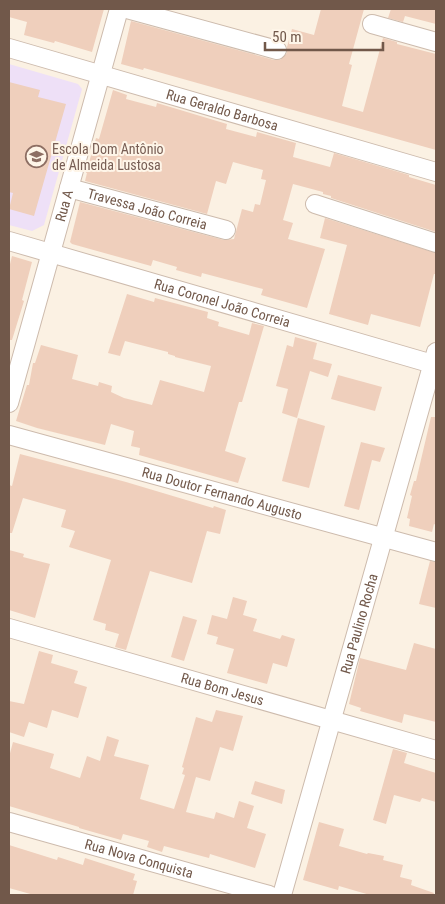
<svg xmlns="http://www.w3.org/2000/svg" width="445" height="904" viewBox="0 0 445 904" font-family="'Roboto Condensed',sans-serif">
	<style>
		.education { fill: #eee0f7 }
		.building { fill: #efcfbc }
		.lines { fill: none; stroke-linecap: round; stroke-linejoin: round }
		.minor-casing { stroke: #cdbbad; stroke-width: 20 }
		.minor { stroke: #fff; stroke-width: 18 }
		.labels { text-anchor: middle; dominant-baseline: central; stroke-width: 4; stroke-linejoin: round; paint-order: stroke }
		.street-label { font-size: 14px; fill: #71584a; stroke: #fef5e8 }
		.education-label { font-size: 14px; fill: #785e54; stroke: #fef5e8; text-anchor: start }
	</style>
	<rect width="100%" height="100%" fill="#fbf1e3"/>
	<polygon class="education" points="9,64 78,84 82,89 44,225 32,231 9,225"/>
	<g class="building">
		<polygon points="9,9 104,9 92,52 55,41 54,43 24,35 27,22 9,17"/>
		<polygon points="321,9 364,9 349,64 352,65 342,106 363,112 383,38 397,42 397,44 436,54 436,150 144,68 143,70 121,64 131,21 274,60 280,60 287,53 287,47 292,29 314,35"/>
		<polygon points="391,9 436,9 436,24 405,16 403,22 388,18"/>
		<polygon points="9,82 40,90 38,97 66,104 34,216 9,209 13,193 9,192"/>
		<polygon points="113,90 127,95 126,99 156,107 157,103 227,124 226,129 256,137 257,132 296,143 293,157 330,167 334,153 409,175 409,177 436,185 436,232 331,198 331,196 323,194 323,192 293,184 283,220 293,223 288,239 325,249 307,308 261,295 263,289 202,273 201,277 176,270 177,267 153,260 151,266 72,244 70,242 80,202 224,240 234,239 242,209 253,212 255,204 260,205 266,180 261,179 263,170 233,162 226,184 216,181 207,214 85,181 87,173 86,173 96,138 99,139"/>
		<polygon points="325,218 436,253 436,274 434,274 420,327 371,314 368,325 329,314 347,245 320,238"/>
		<polygon points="12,256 32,262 22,300 24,301 12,340 9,340 9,268"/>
		<polygon points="127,294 154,302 155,298 208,312 207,318 219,322 218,326 249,335 252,323 264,326 242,402 239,402 225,451 246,458 238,483 139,455 140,448 131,446 134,431 111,424 105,445 37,428 16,421 27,385 29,385 33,363 35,363 41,345 78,355 72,379 98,386 99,382 112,386 111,392 124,398 152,405 160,380 204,392 211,366 175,357 175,356 168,354 168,352 125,341 120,356 108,353"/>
		<polygon points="295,337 317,343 313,359 332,364 328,377 310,371 297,418 282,413 288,389 276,386 287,345 293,347"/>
		<polygon points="338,375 382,387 375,411 331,399"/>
		<polygon points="431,417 436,417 436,525 434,524 432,532 409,526 410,519 407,518 412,496 410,495 414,481 416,481"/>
		<polygon points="298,418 325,426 309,488 282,481"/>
		<polygon points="361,442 385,448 380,462 372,460 359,510 344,506"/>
		<polygon points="20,454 126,482 213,508 214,506 226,510 220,534 207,531 192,583 150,571 126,650 115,647 119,634 105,630 106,624 93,620 111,560 69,547 75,531 61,527 66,510 23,498 12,533 9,533 9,485 12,486"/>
		<polygon points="9,550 24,554 23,557 50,564 35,618 9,610"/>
		<polygon points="430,561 436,562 436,608 419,604"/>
		<polygon points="233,597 247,601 243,615 257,619 253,631 280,639 282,635 295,639 287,667 273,663 267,684 227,673 234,649 216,644 218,637 207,634 212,615 227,619"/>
		<polygon points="183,616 197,620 184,661 171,657"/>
		<polygon points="414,643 436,649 436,722 404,714 402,723 360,711 361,708 349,704 360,658 406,670"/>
		<polygon points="39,651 53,655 51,663 78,671 74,683 87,687 78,718 52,710 47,728 29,722 24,737 9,732 9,701 24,704"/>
		<polygon points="216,710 243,716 233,751 220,747 210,781 196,777 186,812 214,819 216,812 234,818 239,801 254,806 247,828 266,834 255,868 210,854 209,858 164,846 162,852 147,847 149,841 123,834 121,840 79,828 79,827 9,806 9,757 13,742 54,754 50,768 80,778 87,756 100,761 107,736 119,740 114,756 149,765 140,799 174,809 185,775 182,774 184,768 182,767 196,717 212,722"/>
		<polygon points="393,749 407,753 404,763 436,773 436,802 422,798 420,802 394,795 386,824 373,820"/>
		<polygon points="255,781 285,790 282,804 251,794"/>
		<polygon points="319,822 344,829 339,846 367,854 368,853 384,856 383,860 403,865 400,877 412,880 411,885 434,893 433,895 370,895 339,886 338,890 303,880"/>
		<polygon points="9,845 57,860 58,857 83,865 85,858 135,874 133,880 137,881 133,895 34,895 9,888"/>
	</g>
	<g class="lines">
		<defs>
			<g id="minor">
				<polyline points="127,9 277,50"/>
				<polyline points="372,24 436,42"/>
				<path id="s1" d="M9,48L436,172"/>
				<path id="s2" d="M69,188L226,230"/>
				<polyline points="315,204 436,243"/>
				<path id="s3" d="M9,241L436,365"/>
				<path id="s4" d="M9,403L119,9"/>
				<path id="s5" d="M9,435L436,552"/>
				<path id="s6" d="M9,628L436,750"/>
				<path id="s7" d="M9,822L269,895"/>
				<path id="s8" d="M282,895L436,352"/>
			</g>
		</defs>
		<use href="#minor" class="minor-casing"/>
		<use href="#minor" class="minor"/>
	</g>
	<defs>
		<symbol id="school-ring" viewBox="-11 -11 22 22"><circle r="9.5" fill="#fef5e8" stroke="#8d6e63" stroke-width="1.5"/><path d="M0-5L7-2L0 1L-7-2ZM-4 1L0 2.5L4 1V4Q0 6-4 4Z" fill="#8d6e63"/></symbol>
	</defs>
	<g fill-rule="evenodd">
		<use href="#school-ring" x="24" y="144" width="25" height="25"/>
	</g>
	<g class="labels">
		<g class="street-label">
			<text stroke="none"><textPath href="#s1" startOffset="222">Rua Geraldo Barbosa</textPath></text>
			<text stroke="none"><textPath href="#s4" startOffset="205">Rua A</textPath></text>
			<text stroke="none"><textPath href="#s2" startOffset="81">Travessa João Correia</textPath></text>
			<text stroke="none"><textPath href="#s3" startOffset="222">Rua Coronel João Correia</textPath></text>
			<text stroke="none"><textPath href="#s5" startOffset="221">Rua Doutor Fernando Augusto</textPath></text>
			<text stroke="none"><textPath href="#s8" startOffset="282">Rua Paulino Rocha</textPath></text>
			<text stroke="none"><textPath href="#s6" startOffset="222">Rua Bom Jesus</textPath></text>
			<text stroke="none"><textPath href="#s7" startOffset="135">Rua Nova Conquista</textPath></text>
		</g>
		<g class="education-label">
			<text x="52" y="149">Escola Dom Antônio<tspan x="52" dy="16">de Almeida Lustosa</tspan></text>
		</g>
	</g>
	<rect width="445" height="904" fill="none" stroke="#71584a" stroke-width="20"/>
	<path d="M265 42v8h118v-8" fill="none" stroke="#71584a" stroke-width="2.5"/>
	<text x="272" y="42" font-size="15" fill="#71584a" stroke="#fef5e8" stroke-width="4" paint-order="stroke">50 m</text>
</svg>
